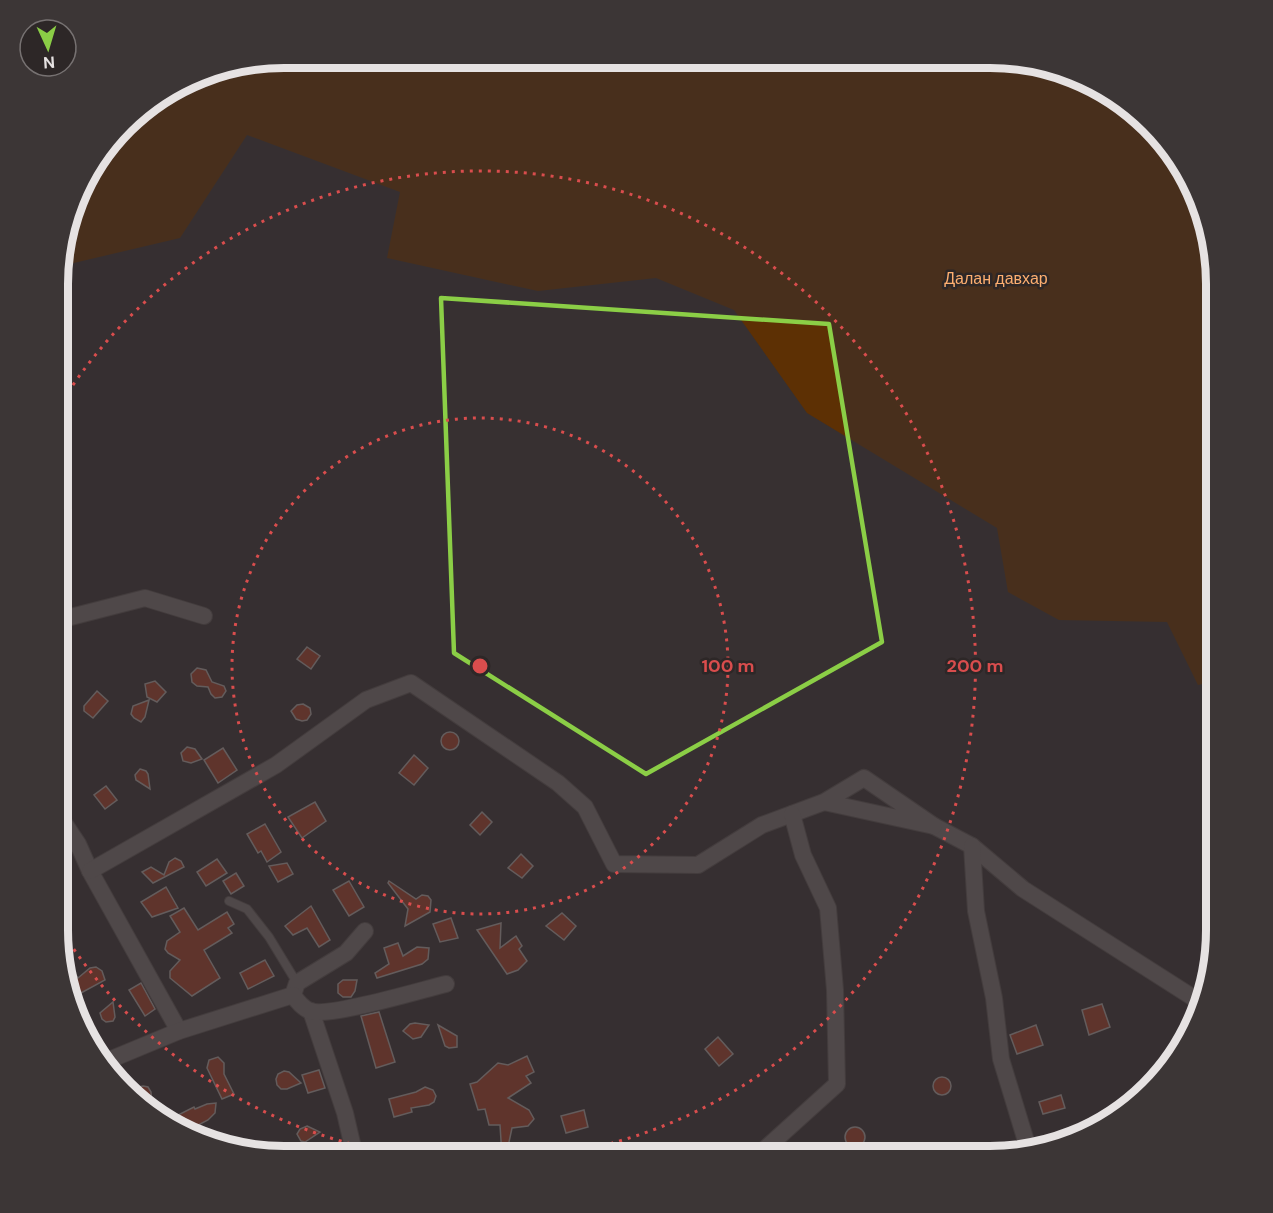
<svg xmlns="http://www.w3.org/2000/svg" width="1273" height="1213" viewBox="0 0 1273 1213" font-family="'DM Sans',sans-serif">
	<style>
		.green { fill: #5d3004 }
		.building { fill: #903a27; stroke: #9a9290; stroke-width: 1.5 }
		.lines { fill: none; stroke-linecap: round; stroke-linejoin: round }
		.lane-casing { stroke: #534d4d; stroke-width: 10 }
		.street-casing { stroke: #534d4d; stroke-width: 18 }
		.lane { stroke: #6d6666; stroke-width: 8 }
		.street { stroke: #6d6666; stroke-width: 16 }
		.marked { fill: none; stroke: #8bce46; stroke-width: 4.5; stroke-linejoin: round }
		.ring { fill: none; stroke: #d94d4d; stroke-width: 3; stroke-dasharray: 3 6 }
		.labels { text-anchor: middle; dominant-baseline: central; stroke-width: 5; stroke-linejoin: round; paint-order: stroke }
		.park-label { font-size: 16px; fill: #feaf70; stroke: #2d2727 }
		.rim { fill: none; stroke: #e6e2e2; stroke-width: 8 }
		.centre { fill: #d94d4d; stroke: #2d2727; stroke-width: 3 }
		.ring-label { font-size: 18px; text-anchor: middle; font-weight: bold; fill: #d94d4d; stroke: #2d2727; stroke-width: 5; stroke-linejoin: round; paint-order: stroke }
	</style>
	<rect width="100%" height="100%" fill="#373031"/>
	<polygon class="green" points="283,57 1019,59 1103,87 1169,145 1204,210 1216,269 1216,681 1198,685 1167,622 1059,620 1008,592 997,528 807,413 734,310 656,278 538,291 387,258 400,192 247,135 180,238 61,266 61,239 87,170 134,113 210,69"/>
	<g class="building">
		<polygon points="307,647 320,656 311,669 297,659"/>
		<polygon points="197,668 206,670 212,682 224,686 226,691 222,697 215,698 211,694 208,687 197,686 192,682 191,674"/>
		<polygon points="155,681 166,692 157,702 147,697 145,684"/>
		<polygon points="97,691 108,701 93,718 84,711 84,706"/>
		<polygon points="149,700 145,717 141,722 134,718 131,714 133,706"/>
		<polygon points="303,704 310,708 311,714 307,720 302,721 296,719 291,711 297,705"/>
		<circle cx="450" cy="741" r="9"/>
		<polygon points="187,747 195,749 202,759 191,763 183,761 181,753"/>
		<polygon points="223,748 237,770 218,783 204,760"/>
		<polygon points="414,755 428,768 414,785 399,773"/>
		<polygon points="140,769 146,771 148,774 150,789 136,780 135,775"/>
		<polygon points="106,786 117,800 105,809 94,795"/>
		<polygon points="315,802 326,821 302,838 288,817"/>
		<polygon points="482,812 492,822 480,835 470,825"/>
		<polygon points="265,824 281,852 267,862 261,851 258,853 247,834"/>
		<polygon points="521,854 533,866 522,878 508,868"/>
		<polygon points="175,858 181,861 184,867 153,883 142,872 151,867 164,875 169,862"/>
		<polygon points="217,859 227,873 206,886 197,872"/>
		<polygon points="287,863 293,874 278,882 269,866"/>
		<polygon points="236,873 244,886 231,894 223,881"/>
		<polygon points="349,881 364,907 349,916 333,890"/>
		<polygon points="389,881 416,899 422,895 428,896 431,900 430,912 405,926 408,909 388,883"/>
		<polygon points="166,887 178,908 152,917 141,902"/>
		<polygon points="311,906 330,940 319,947 307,928 293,935 285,926"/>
		<polygon points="184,908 198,930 227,912 234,924 228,928 232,933 204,950 220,978 192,996 170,978 170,971 180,960 168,953 165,949 167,941 180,932 170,916"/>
		<polygon points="562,913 576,926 564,940 546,926"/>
		<polygon points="451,918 458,938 440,942 433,924"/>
		<polygon points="501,923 500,948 516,936 522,946 519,949 527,961 518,970 507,974 477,930"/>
		<polygon points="398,943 403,956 417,947 429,948 428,959 422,964 377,978 375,973 389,964 384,948"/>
		<polygon points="59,950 78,978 90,968 96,967 102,971 105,980 68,1000"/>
		<polygon points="265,960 274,976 248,989 240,973"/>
		<polygon points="343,980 357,980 355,991 351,997 343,997 338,993 338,984"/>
		<polygon points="141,983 155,1009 145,1016 129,990"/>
		<polygon points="113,1002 115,1017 113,1021 106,1022 102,1019 100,1013"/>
		<polygon points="1102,1004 1110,1027 1089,1035 1082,1010"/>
		<polygon points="379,1012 395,1062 376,1068 361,1016"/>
		<polygon points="415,1023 429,1025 421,1037 413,1039 403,1031 410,1024"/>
		<polygon points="438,1025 457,1036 457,1047 449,1048 445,1046"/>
		<polygon points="1036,1025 1043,1045 1017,1054 1010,1035"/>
		<polygon points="718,1037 733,1054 719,1066 705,1049"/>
		<polygon points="527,1056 534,1072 526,1076 531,1083 508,1098 529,1110 534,1119 528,1126 512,1128 506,1156 502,1156 500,1125 489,1125 485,1109 478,1110 470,1084 477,1082 498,1063 508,1065"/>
		<polygon points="218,1057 224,1063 224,1074 234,1094 222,1099 207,1068 209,1060"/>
		<polygon points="319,1070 325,1088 308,1093 302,1075"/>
		<polygon points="284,1071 289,1072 301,1083 287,1089 281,1089 277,1085 276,1079 278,1074"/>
		<circle cx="942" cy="1086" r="9"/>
		<polygon points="143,1086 148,1087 151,1092 152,1107 130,1089"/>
		<polygon points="425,1087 433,1090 436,1096 434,1102 429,1105 411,1108 412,1112 394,1117 389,1099 416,1092"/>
		<polygon points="1061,1095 1065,1108 1043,1114 1039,1102"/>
		<polygon points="216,1103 215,1113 208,1120 183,1133 182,1132 174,1117 194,1107 195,1109 207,1104"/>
		<polygon points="584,1110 588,1127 566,1133 561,1116"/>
		<polygon points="307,1126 320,1132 305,1142 301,1141 297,1134 300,1129"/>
		<circle cx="855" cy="1137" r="10"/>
	</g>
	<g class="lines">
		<defs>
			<g id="lane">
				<polyline points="58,855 78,844"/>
				<polyline points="229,901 247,909 269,937 297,983"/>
			</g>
			<g id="street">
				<polyline points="59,620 145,598 204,616"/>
				<polyline points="58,814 78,844 90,871 179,1031"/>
				<polyline points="934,826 972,846 1023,889 1200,1002"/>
				<polyline points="972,846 976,911 994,998 1001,1059 1029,1151"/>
				<polyline points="90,871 276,765 366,700 411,683 558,783 585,807 614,864 698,865 762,825 824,802 934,826 864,778 824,802"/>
				<polyline points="293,995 297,983 346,953 365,931"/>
				<polyline points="311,1011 345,1113 355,1156"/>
				<path d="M102,1063L179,1031L293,995C297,1001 303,1008 310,1011C329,1018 421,990 446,984"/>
				<polyline points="762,1156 765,1149 837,1084 835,990 828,908 803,855 792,814"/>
			</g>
		</defs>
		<use href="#lane" class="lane-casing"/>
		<use href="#street" class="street-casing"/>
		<use href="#lane" class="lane"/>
		<use href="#street" class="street"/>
	</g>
	<path d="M0 0H1273V1213H0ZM441,298L829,324L882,642L646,774L454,653Z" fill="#373031" fill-opacity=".55" fill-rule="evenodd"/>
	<path class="marked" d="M441,298L829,324L882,642L646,774L454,653Z"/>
	<g class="ring">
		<circle cx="480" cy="666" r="248"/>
		<path d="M403 1155A495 495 0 0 1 58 925M63 400A495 495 0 1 1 557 1155"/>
	</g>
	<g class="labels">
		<g class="park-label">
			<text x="996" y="278">Далан давхар</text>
		</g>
	</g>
	<path d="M0 0H1273V1213H0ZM284 68H990A216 216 0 0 1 1206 284V930A216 216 0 0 1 990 1146H284A216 216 0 0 1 68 930V284A216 216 0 0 1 284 68Z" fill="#3c3636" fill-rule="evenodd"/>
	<path class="rim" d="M284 68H990A216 216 0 0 1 1206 284V930A216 216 0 0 1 990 1146H284A216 216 0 0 1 68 930V284A216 216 0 0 1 284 68Z"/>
	<circle cx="480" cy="666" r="9" class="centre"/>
	<g class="ring-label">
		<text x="728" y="672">100 m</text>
		<text x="975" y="672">200 m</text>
	</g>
	<g transform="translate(48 48) rotate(176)"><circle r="28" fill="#2d2727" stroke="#777272" stroke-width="1.5"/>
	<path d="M0-4.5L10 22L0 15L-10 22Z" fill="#8bce46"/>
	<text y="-9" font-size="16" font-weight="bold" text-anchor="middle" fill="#e6e2e2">N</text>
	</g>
</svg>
